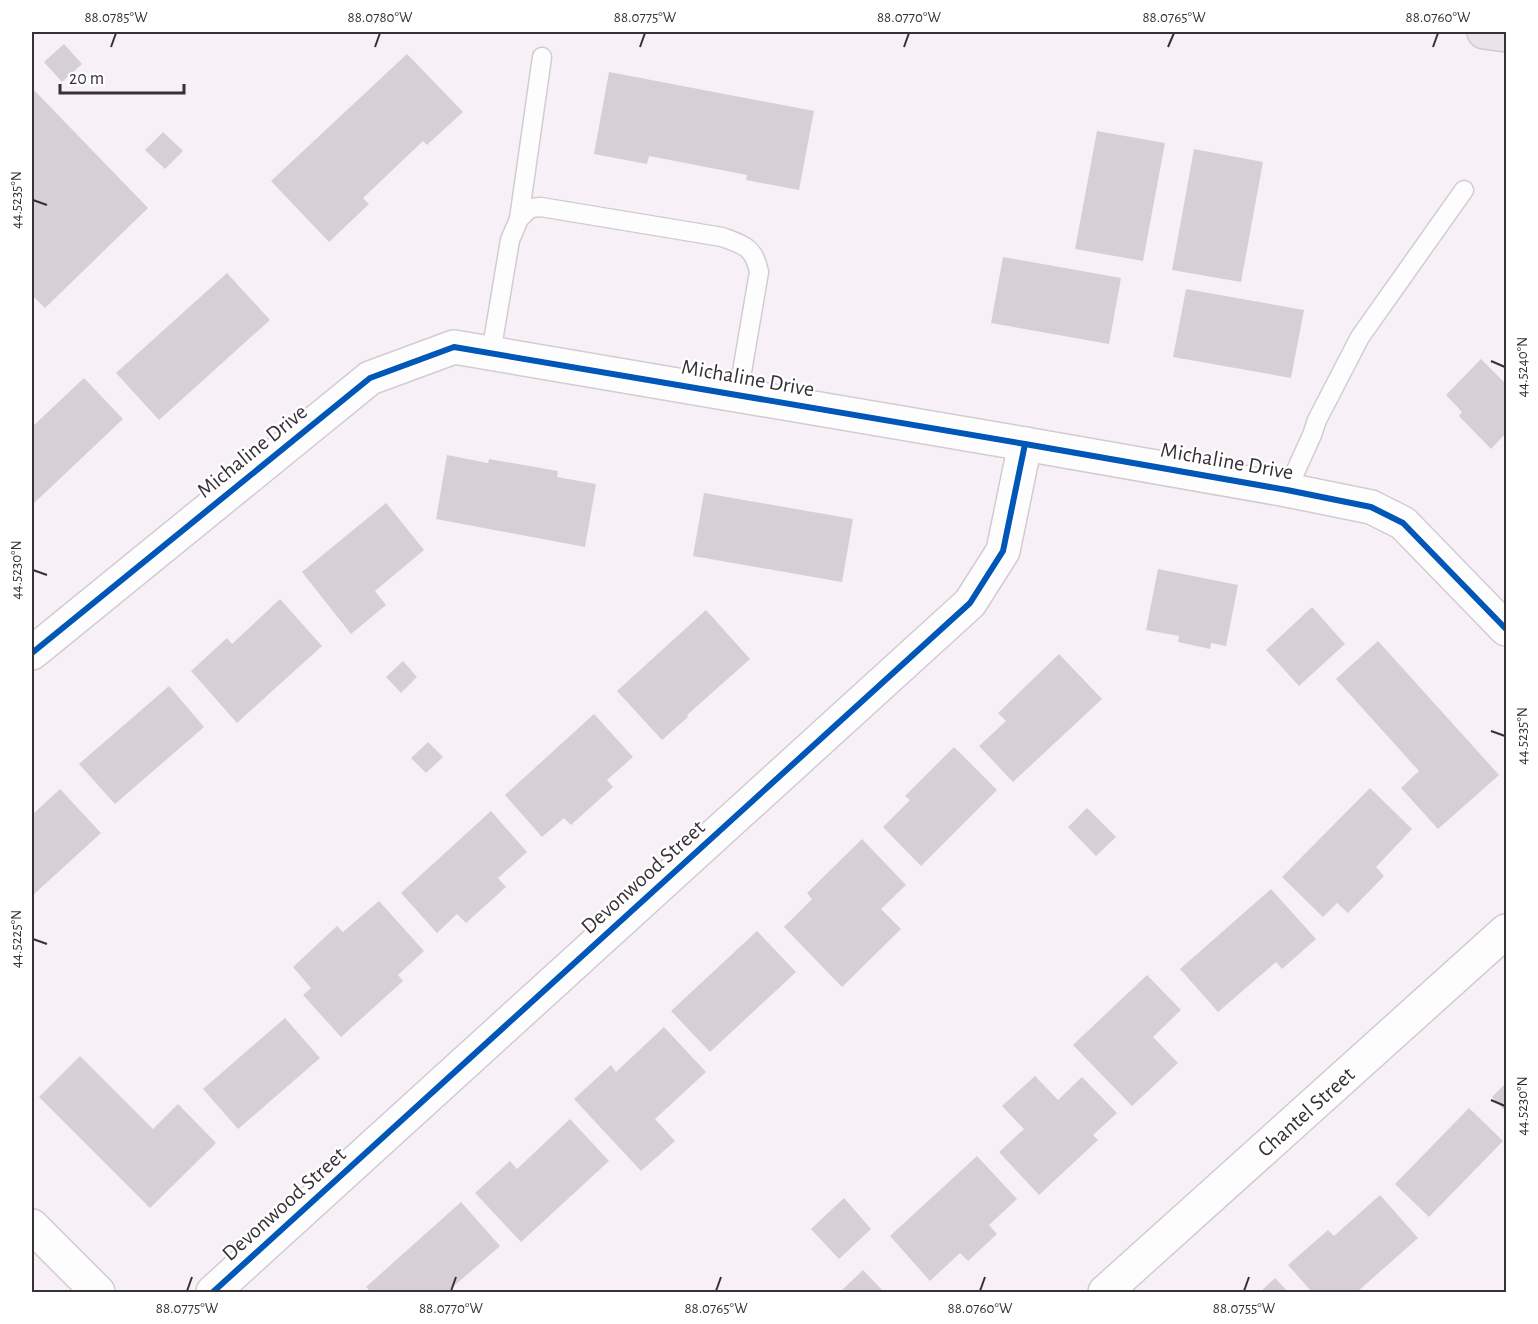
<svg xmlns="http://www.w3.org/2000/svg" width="1538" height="1324" viewBox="0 0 1538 1324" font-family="'Alegreya Sans',sans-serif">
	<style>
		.building { fill: #d6d0d5 }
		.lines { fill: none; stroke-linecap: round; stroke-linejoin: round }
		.service-casing { stroke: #d2ccd1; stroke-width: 21 }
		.minor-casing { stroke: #d2ccd1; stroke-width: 36 }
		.primary-casing { stroke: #d1ccd0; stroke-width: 36 }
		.service { stroke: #fefdfe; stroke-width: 18 }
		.minor { stroke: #fefdfe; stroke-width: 33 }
		.primary { stroke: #ebe3ea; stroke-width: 33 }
		.cycleway-casing { stroke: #fff; stroke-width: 10 }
		.cycleway { stroke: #0057b8; stroke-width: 6 }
		.ticks { fill: none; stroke: #373136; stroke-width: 2 }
		.labels { text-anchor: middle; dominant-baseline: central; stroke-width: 4.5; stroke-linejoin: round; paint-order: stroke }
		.street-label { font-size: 22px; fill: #373136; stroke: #fff }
		.neatline { fill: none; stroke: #373136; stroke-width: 2 }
		.ticks-label { font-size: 15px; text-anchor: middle; fill: #373136 }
	</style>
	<rect width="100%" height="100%" fill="#f8f0f7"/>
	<g class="building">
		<polygon points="64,44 82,64 62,82 44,62"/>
		<polygon points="407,54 463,112 427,145 423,141 363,198 369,204 329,242 271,181"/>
		<polygon points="609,72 814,111 799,190 746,180 747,175 649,156 647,164 594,154"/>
		<polygon points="32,88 148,208 45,308 32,295"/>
		<polygon points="1097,131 1165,143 1143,261 1075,249"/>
		<polygon points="163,132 183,151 165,169 145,150"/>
		<polygon points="1194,149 1263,162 1241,282 1172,270"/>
		<polygon points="1003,257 1121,278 1109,344 991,323"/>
		<polygon points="227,273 270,320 159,420 116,373"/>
		<polygon points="1186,289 1304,310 1291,378 1173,357"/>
		<polygon points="1481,359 1506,384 1506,433 1491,449 1459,416 1462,412 1446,395"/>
		<polygon points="84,378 123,419 32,505 32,427"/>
		<polygon points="447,455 488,463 489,459 558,471 557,477 596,484 585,547 436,519"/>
		<polygon points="704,493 853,519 842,582 693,556"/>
		<polygon points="386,503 424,550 375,591 386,605 351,634 302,572"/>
		<polygon points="1158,569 1238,585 1226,646 1211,643 1210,649 1178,642 1179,636 1146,630"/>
		<polygon points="280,599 322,646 237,723 191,671 227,638 232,644"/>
		<polygon points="1312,607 1345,644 1299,686 1266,650"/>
		<polygon points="706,610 750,659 687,715 688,717 662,740 617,691"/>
		<polygon points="1378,641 1499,775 1438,829 1401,788 1419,771 1336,679"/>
		<polygon points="1059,654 1102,699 1013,782 979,746 1006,721 998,713"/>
		<polygon points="403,661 417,677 401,693 386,677"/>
		<polygon points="169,686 204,727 115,804 79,764"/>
		<polygon points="594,714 633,757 607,780 613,787 571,825 564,818 542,837 505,795"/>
		<polygon points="428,742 443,757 426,773 411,758"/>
		<polygon points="954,747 997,790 921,866 883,827 910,800 905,796"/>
		<polygon points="1370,788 1412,829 1376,867 1384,876 1348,913 1337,903 1323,917 1282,877"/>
		<polygon points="60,789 101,833 32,896 32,815"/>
		<polygon points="1087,808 1116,837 1096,856 1068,827"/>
		<polygon points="491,811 527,852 498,878 506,887 466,923 457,914 437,933 401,893"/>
		<polygon points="862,839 906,885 881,909 901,929 842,987 784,927 812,899 807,893"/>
		<polygon points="1271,889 1316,939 1282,969 1276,962 1218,1012 1180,969"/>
		<polygon points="379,901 424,951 398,975 403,981 341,1037 303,995 311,988 293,967 337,926 343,932"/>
		<polygon points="757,931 796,972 710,1052 671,1011"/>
		<polygon points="1147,975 1181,1010 1153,1037 1178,1063 1132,1106 1073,1045"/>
		<polygon points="285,1018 320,1058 238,1129 203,1089"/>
		<polygon points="664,1027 706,1072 655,1119 675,1141 641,1171 574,1099 611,1065 616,1072"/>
		<polygon points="80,1056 153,1129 178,1104 216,1143 150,1208 39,1097"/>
		<polygon points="1035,1076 1058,1100 1082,1077 1117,1113 1093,1135 1098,1140 1039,1195 999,1152 1024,1129 1002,1106"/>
		<polygon points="1506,1083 1506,1112 1492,1097"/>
		<polygon points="1469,1108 1503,1141 1429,1217 1395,1184"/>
		<polygon points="570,1119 609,1161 521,1242 475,1193 510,1161 517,1169"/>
		<polygon points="977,1156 1017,1199 989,1225 997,1234 968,1261 960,1253 930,1281 890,1236"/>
		<polygon points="1380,1195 1418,1238 1357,1292 1312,1292 1288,1265 1328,1230 1334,1236"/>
		<polygon points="844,1198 871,1229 839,1259 811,1229"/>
		<polygon points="461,1202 500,1246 447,1292 371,1292 366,1287"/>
		<polygon points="863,1270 884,1292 840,1292"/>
		<polygon points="1275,1278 1288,1292 1260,1292"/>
	</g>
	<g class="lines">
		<defs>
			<g id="service">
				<polyline points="519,219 542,57"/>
				<path d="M491,353L510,240L519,219L530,208L541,207L722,237C744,245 754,247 759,272L738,395"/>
				<polyline points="1287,490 1312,435 1317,420 1360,337 1464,190"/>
			</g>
			<g id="minor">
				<polyline points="32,653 370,378 454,347 1025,444 1287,490 1371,507 1403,523 1506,629"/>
				<polyline points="32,1226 98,1292"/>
				<polyline points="213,1292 970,603 1003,551 1025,444"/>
				<polyline points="1105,1292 1506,931"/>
			</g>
			<polyline id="primary" points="1484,32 1506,35"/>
		</defs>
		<use href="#service" class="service-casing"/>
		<use href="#minor" class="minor-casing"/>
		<use href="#primary" class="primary-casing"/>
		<use href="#service" class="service"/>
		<use href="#minor" class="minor"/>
		<use href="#primary" class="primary"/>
		<defs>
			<g id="cycleway">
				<polyline points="32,653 370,378 454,347 1025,444 1287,490 1371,507 1403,523 1506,629"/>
				<polyline points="213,1292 970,603 1003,551 1025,444"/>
			</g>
		</defs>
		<use href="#cycleway" class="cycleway-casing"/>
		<use href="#cycleway" class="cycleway"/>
	</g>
	<path class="ticks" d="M111,47L116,33M375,47L380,33M640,47L645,33M904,47L909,33M1168,47L1174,33M1433,47L1438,33M33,200L47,205M1491,361L1505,367M33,570L47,575M1491,731L1505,736M33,939L47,944M1491,1100L1505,1106M187,1291L192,1277M451,1291L456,1277M716,1291L721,1277M980,1291L985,1277M1244,1291L1249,1277"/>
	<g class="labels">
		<g class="street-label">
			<text transform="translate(748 378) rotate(10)">Michaline Drive</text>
			<text transform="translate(252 451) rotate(-39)">Michaline Drive</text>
			<text transform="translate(1227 461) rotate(10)">Michaline Drive</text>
			<text transform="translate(643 877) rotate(-42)">Devonwood Street</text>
			<text transform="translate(1306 1112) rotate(-42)">Chantel Street</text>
			<text transform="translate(284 1204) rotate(-42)">Devonwood Street</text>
		</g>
	</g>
	<rect width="1538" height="1324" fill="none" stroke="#ffffff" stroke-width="66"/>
	<path d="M60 84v9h124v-9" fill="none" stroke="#373136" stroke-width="3"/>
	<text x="69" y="84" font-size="18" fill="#373136" stroke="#ffffff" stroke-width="4.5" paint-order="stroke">20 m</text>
	<rect x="33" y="33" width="1472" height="1258" class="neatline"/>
	<g class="ticks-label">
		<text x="116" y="22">88.0785°W</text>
		<text x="380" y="22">88.0780°W</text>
		<text x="645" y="22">88.0775°W</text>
		<text x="909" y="22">88.0770°W</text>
		<text x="1174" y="22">88.0765°W</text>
		<text x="1438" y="22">88.0760°W</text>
		<text transform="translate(16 200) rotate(-90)" y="5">44.5235°N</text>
		<text transform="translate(1522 367) rotate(-90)" y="5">44.5240°N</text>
		<text transform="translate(16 570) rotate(-90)" y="5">44.5230°N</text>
		<text transform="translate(1522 736) rotate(-90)" y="5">44.5235°N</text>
		<text transform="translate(16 939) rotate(-90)" y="5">44.5225°N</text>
		<text transform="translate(1522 1106) rotate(-90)" y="5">44.5230°N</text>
		<text x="187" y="1313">88.0775°W</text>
		<text x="451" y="1313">88.0770°W</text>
		<text x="716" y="1313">88.0765°W</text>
		<text x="980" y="1313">88.0760°W</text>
		<text x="1244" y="1313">88.0755°W</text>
	</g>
</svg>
